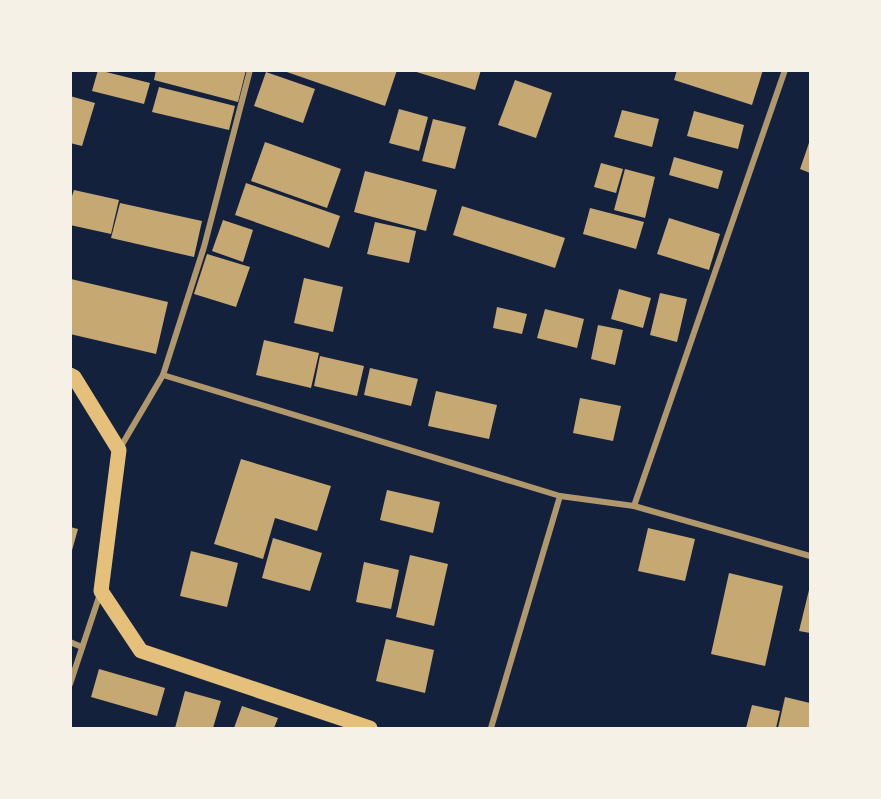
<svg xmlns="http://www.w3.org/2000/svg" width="881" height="799" viewBox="0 0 881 799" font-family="'Roboto Condensed',sans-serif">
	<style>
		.building { fill: #c6a872 }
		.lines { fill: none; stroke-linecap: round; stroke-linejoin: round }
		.minor { stroke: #b1986c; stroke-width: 6 }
		.primary { stroke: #e5c07b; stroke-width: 15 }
	</style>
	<rect width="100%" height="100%" fill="#14213d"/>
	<g class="building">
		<polygon points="98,70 150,83 144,104 92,91"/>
		<polygon points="156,70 246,70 238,102 154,80"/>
		<polygon points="281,70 397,70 385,106"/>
		<polygon points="410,70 481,70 475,90"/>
		<polygon points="677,70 763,70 752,105 674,80"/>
		<polygon points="266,72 315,89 303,123 254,106"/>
		<polygon points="515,80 552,93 536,138 498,125"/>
		<polygon points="159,87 235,106 229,130 152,112"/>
		<polygon points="70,96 95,103 82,146 70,143"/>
		<polygon points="399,109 428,117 419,151 389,143"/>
		<polygon points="622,110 659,119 652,147 614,137"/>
		<polygon points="694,111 744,125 738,149 687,136"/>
		<polygon points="433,119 466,127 455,169 422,161"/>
		<polygon points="810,140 810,173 800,169"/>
		<polygon points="265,142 341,169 327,208 251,181"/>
		<polygon points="674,157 723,171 718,189 669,175"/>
		<polygon points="601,163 623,169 616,193 594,187"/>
		<polygon points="625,169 655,177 645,218 614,210"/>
		<polygon points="365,171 437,190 426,231 354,212"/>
		<polygon points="246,183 340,216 329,248 235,215"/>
		<polygon points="74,190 119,200 111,234 70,225 70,202"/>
		<polygon points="120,203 202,221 194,257 111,238"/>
		<polygon points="462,206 565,238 555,268 453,235"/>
		<polygon points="590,208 644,222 636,249 583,234"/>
		<polygon points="669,218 720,234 709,270 657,254"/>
		<polygon points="223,220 253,230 243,262 212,251"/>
		<polygon points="375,222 416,231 409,263 367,254"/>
		<polygon points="207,254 250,267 236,307 194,294"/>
		<polygon points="304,278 343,287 333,332 294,323"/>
		<polygon points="71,279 168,302 156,354 70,334"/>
		<polygon points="619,289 651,298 643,328 611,319"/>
		<polygon points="660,293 687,299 677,342 650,335"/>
		<polygon points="497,307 527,314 522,334 493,328"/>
		<polygon points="545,309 584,319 577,348 537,338"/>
		<polygon points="598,325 623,330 615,365 591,359"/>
		<polygon points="264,340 319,353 311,388 256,375"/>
		<polygon points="320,356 364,366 357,396 314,386"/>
		<polygon points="370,368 418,379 411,406 364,395"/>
		<polygon points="436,391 497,405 489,439 428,426"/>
		<polygon points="580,398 621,406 613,441 573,433"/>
		<polygon points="241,459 331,486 317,531 275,518 263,559 214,544"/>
		<polygon points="387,490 440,502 433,533 380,520"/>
		<polygon points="70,527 78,529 71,554 70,554"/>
		<polygon points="648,528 695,539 685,581 638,571"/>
		<polygon points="273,538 322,553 310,591 262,578"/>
		<polygon points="191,551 238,563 227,607 180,596"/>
		<polygon points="410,555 448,564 434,626 396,617"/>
		<polygon points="364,562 399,570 391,609 356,602"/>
		<polygon points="729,573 783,586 765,666 711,654"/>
		<polygon points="810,586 810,633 799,631"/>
		<polygon points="386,639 434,650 425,693 376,681"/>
		<polygon points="99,669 165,688 157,716 91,697"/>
		<polygon points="185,691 221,701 213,728 175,728"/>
		<polygon points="785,697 810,703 809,728 778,728"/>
		<polygon points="752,705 780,711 776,728 746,728"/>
		<polygon points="242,706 278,718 274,728 234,728"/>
	</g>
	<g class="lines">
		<g class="minor">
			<polyline points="163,375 560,496 634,506 810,556"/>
			<polyline points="120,448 163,375 204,247 250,70"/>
			<polyline points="634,506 785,70"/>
			<polyline points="70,642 82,647"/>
			<polyline points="70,684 100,594"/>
			<polyline points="491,728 560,496"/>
		</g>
		<polyline class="primary" points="70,375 74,377 119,450 101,591 141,651 370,728"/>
	</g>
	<rect width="881" height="799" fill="none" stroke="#f6f1e7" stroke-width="144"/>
</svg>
